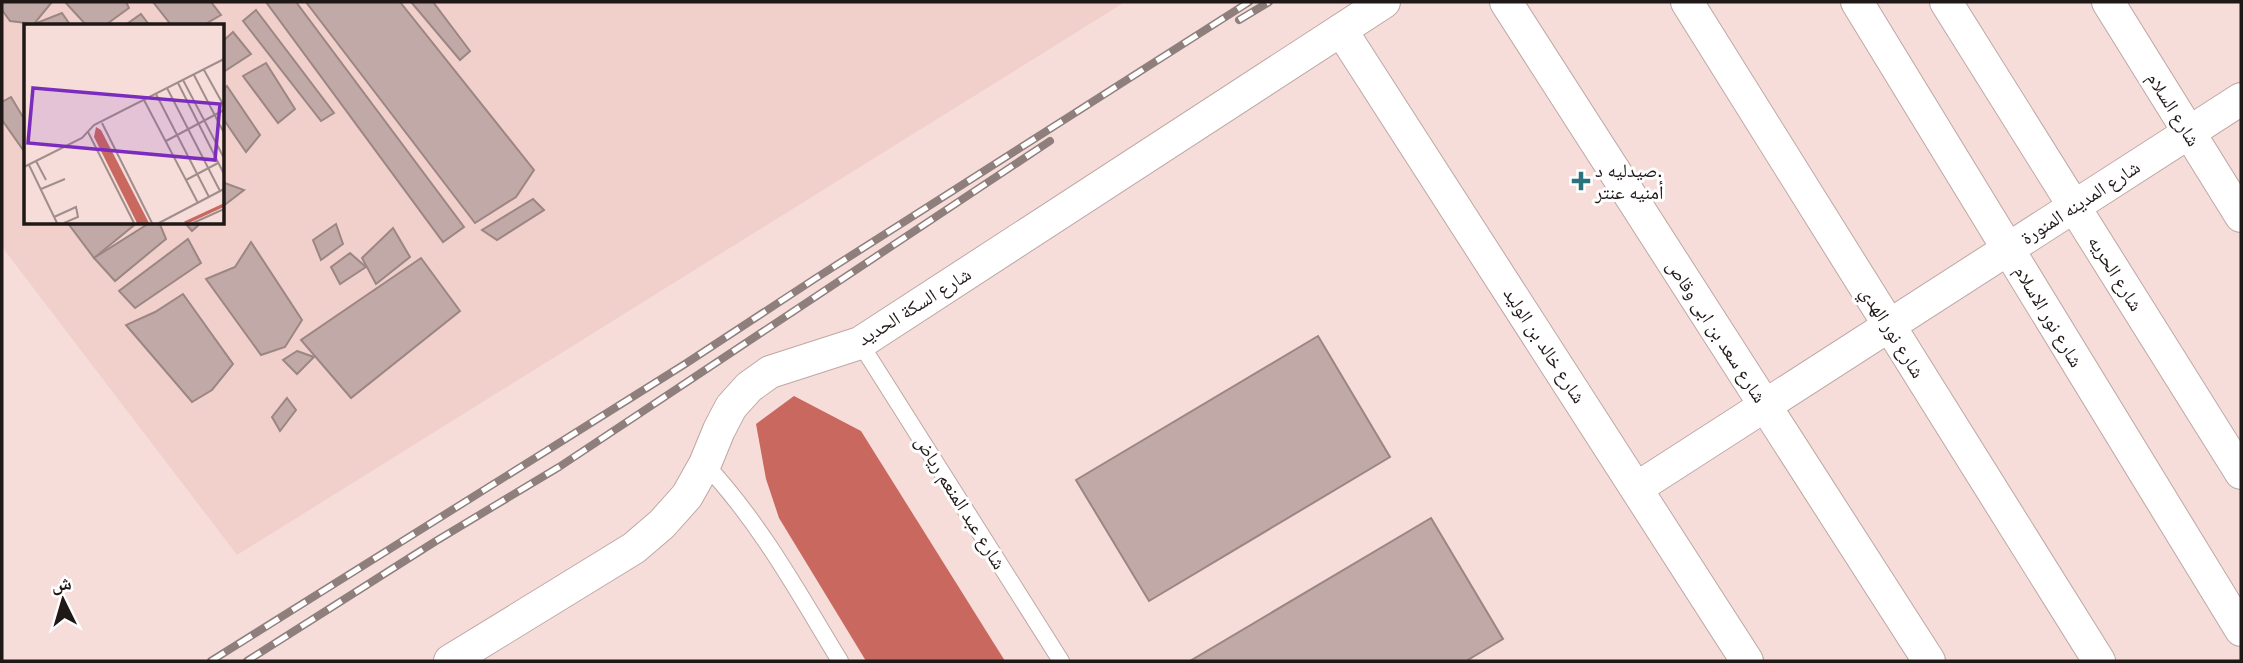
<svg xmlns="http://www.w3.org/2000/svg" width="2243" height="663" viewBox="0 0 2243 663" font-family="'Public Sans','Noto Naskh Arabic',sans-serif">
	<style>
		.built { fill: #f1d0cc; fill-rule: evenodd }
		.water { fill: #c9685f }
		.building { fill: #c0a9a6; stroke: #9c8683; stroke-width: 2 }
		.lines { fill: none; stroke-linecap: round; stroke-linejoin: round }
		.lane-casing { stroke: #bea7a4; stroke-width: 18 }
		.street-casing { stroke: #bea7a4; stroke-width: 34 }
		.lane { stroke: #fff; stroke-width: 16 }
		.street { stroke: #fff; stroke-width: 32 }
		.rail-casing { stroke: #8f7f7c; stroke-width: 8 }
		.rail { stroke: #fff; stroke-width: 5; stroke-dasharray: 16; stroke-linecap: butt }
		.poi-dot { fill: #2a737c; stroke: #fff; stroke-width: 2.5 }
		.labels { text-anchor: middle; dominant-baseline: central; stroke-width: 6; stroke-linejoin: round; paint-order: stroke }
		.street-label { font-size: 19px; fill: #201817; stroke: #fff }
		.poi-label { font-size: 19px; fill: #201817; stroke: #fff; text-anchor: start }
		.inset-river { fill: none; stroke: #c9685f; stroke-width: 3.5 }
		.inset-road { fill: none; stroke: #a08e8c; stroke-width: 2 }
		.view { fill: #7b2cbf; fill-opacity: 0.15; stroke: #7b2cbf; stroke-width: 3.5 }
		.inset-edge { fill: none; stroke: #201817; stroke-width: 3.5 }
	</style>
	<rect width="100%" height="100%" fill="#f6ddda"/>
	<path class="built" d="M2,2H1125L237,555L2,247ZM26,26H222V222H26Z"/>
	<polygon class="water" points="794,396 861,431 1005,661 866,661 779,518 766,479 756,424"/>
	<g class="building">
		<polygon points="2,2 52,2 34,24 10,21 2,10"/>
		<polygon points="65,2 126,2 129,8 104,26 87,26"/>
		<polygon points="153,2 211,2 221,15 202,26 172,26"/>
		<polygon points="266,2 296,2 464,227 443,242"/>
		<polygon points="306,2 400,2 534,170 516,197 475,223"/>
		<polygon points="411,2 433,2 470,51 460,60"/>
		<polygon points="256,10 334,113 321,121 243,21"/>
		<polygon points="62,13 71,26 35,26 34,24"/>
		<polygon points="141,14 150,26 124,26"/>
		<polygon points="233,32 251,54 222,73 222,42"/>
		<polygon points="266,63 295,109 278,123 243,76"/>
		<polygon points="227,86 260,135 246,152 222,117 222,90"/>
		<polygon points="11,97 26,122 26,154 2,120 2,102"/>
		<polygon points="222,182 244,190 222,207"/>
		<polygon points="533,199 544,210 497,240 482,230"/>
		<polygon points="67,222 138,222 94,258"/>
		<polygon points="151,222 159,222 166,239 115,281 94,258"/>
		<polygon points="184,222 202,222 192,231"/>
		<polygon points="336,224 343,244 321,260 313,240"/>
		<polygon points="393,228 410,257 376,284 362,258"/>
		<polygon points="188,239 201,263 135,308 119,291"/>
		<polygon points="251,242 302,320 285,347 261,355 206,279 235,267"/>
		<polygon points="350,253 366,267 340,284 331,267"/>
		<polygon points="421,258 460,311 351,398 301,340"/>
		<polygon points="183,294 233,364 212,390 192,402 126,325 155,312"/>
		<polygon points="1318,336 1390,457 1149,601 1076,480"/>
		<polygon points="297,351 314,357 297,374 283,360"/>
		<polygon points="287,398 296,410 280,431 272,417"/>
		<polygon points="1431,518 1503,639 1466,661 1190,661"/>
	</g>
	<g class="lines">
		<defs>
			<g id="lane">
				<polyline points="860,343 1061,661"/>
				<path d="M705,464C761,524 798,592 840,661"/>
			</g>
			<g id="street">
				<polyline points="1506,2 1929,661"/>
				<polyline points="1687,2 2099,661"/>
				<polyline points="1857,2 2241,630"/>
				<polyline points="1946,2 2241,473"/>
				<polyline points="2108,2 2241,216"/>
				<polyline points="1341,30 1747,661"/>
				<polyline points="1637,488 2241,99"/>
				<polyline points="450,661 634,548 662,524 687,496 705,464 719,430 731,407 749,387 770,372 860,343 1384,2"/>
			</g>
		</defs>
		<use href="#lane" class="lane-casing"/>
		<use href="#street" class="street-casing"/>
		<use href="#lane" class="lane"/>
		<use href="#street" class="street"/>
		<defs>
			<g id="rail">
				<polyline points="1239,20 1269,2"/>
				<polyline points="211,661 685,364 816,278 1249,2"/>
				<polyline points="247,661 436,541 559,467 1050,141"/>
			</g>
		</defs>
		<use href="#rail" class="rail-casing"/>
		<use href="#rail" class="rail"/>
	</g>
	<path class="poi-dot" d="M1577.5 170.5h7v7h7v7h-7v7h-7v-7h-7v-7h7z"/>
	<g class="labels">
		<g class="street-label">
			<text transform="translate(2174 109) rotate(58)">شارع السلام</text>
			<text transform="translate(2080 202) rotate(-33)">شارع المدينه المنورة</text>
			<text transform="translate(2116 273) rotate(58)">شارع الحريه</text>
			<text transform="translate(914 306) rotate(-32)">شارع السكة الحديد</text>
			<text transform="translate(2049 316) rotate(59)">شارع نور الاسلام</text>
			<text transform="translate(1717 331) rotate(57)">شارع سعد بن ابى وقاص</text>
			<text transform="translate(1893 332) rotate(58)">شارع نور الهدي</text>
			<text transform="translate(1545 345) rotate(57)">شارع خالد بن الوليد</text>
			<text transform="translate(961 502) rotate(58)">شارع عبد المنعم رياض</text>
		</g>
		<g class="poi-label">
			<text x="1595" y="170">صيدليه د.<tspan x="1595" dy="22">أمنيه عنتر</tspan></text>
		</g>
	</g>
	<g transform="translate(24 24)">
		<rect width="200" height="200" fill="#f6ddda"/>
		<path d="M72,103L77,106L125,199H113L70,113Z" fill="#c9685f"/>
		<path class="inset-river" d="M161,199L200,181"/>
		<path class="inset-road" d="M180,46L200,82M170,51L200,109M159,56L200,134M154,59L200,150M143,64L196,167M132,70L185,173M120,76L174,179M78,99L128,199M64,108L110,199M142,117L200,86M12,137L22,156M5,141L33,199M0,143L58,114L70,101L200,35M162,156L194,139M17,165L41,155M30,193L52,183L54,193L40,199M135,199L200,165M169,199L200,185"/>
		<path class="view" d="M9,64L196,80L191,136L4,119Z"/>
		<rect width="200" height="200" class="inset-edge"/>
	</g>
	<rect width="2243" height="663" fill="none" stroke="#201817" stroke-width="7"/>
	<g transform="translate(63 600) rotate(355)" stroke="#ffffff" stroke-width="5" paint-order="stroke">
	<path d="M0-5L12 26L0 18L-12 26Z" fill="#201817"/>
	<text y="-10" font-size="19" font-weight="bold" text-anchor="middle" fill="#201817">ش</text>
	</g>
</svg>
